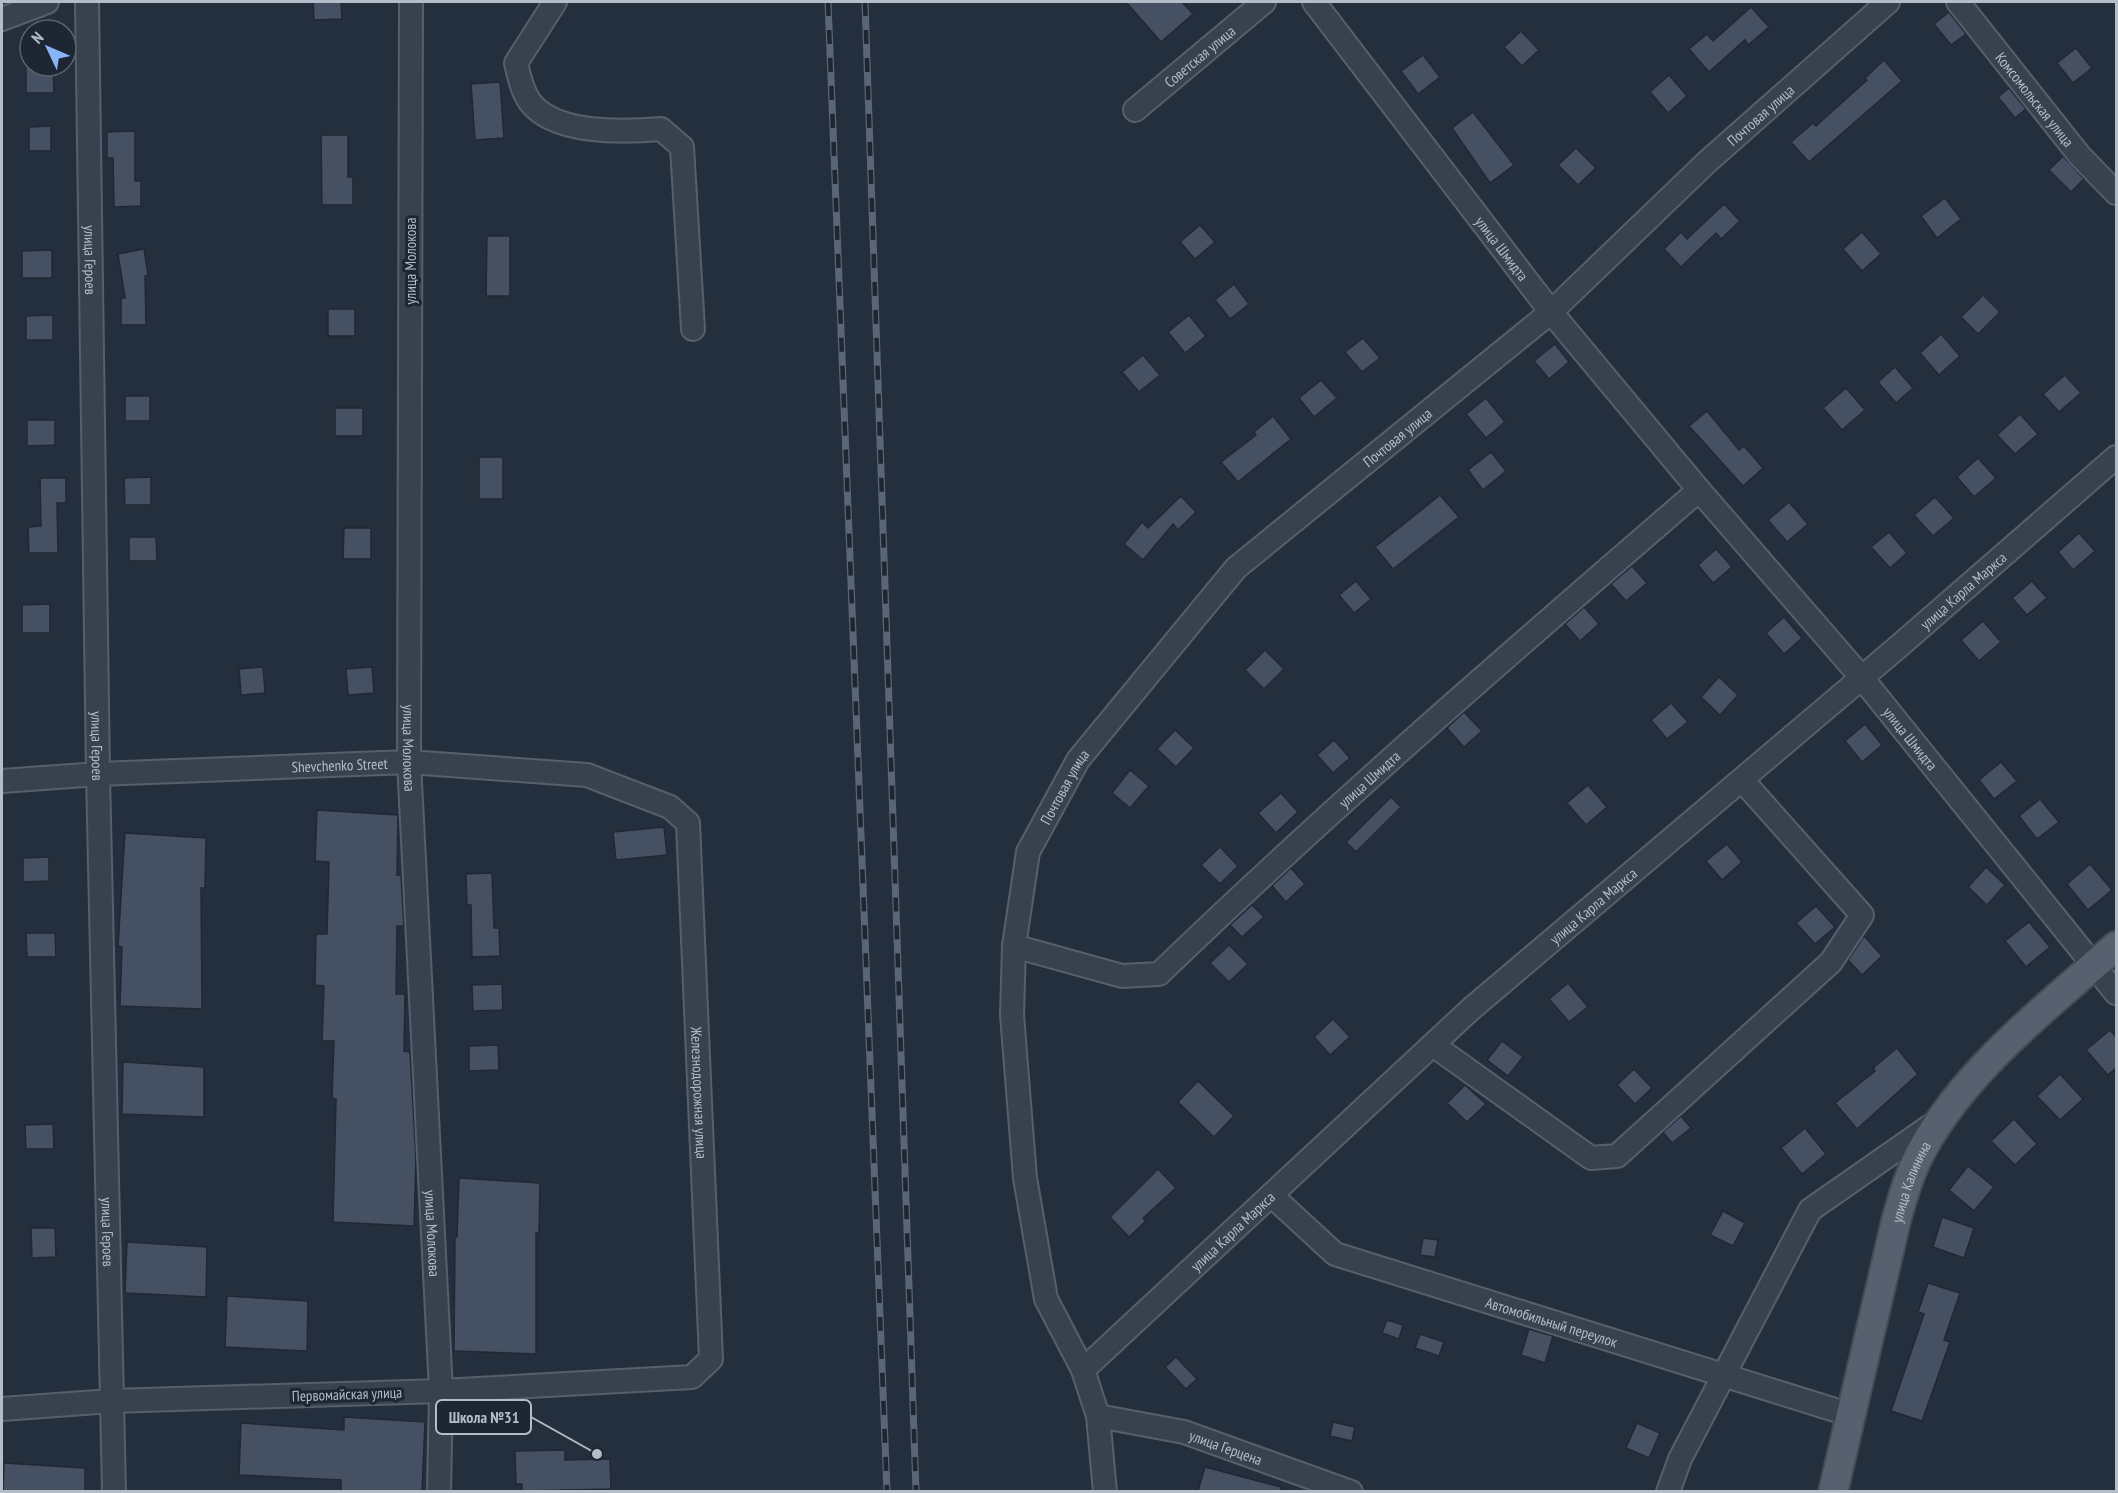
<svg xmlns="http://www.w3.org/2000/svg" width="2118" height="1493" viewBox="0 0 2118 1493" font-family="'PT Sans Narrow',sans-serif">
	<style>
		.building { fill: #455162; stroke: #1f2835; stroke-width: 1.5 }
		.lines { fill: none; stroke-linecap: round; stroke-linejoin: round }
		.minor-casing { stroke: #565f6c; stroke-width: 26 }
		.major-casing { stroke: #414a57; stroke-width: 32 }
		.minor { stroke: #38414e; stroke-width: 22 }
		.major { stroke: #56606e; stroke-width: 28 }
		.rail-casing { stroke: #5a6575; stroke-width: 7 }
		.rail { stroke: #1d2633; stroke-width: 4.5; stroke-dasharray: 14; stroke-linecap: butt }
		.labels { text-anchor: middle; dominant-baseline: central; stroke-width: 6; stroke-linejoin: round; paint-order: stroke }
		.street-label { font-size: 15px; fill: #b4bcc9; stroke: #1d2633 }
		.leader { fill: none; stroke: #b4bcc9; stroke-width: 2 }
		.callout-dot { fill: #b4bcc9; stroke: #1d2633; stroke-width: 2 }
		.callout { fill: #1d2633; stroke: #b4bcc9; stroke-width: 2 }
		.callout-label { font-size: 16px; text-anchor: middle; font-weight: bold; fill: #b4bcc9 }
	</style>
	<rect width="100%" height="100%" fill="#242f3e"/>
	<g class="building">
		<polygon points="313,2 341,2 342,19 314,20"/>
		<polygon points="1126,2 1182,2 1193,14 1161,42"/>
		<polygon points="1751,7 1769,27 1748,45 1745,40 1709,72 1689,49 1707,34 1713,41"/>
		<polygon points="1949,12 1966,34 1951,45 1934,24"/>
		<polygon points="1521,31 1539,50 1522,66 1504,47"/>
		<polygon points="2076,48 2092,68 2073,83 2057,63"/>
		<polygon points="1423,55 1440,77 1418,94 1401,71"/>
		<polygon points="1884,60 1902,81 1809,162 1791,142 1813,123 1816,126 1867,80 1865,78"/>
		<polygon points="26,66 53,66 54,93 26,93"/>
		<polygon points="1669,75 1687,96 1668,113 1650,92"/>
		<polygon points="500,82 504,138 475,140 471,84"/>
		<polygon points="2009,88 2026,109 2015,118 1998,97"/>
		<polygon points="1473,112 1514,165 1490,183 1452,128"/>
		<polygon points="51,126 51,151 29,151 29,127"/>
		<polygon points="135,131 135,181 141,181 141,206 114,207 113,158 107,158 107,132"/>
		<polygon points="321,135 348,135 348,177 353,177 353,205 322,205"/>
		<polygon points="1576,148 1596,168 1578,185 1558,165"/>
		<polygon points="2063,156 2084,179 2071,192 2049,170"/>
		<polygon points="1945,198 1961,219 1937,238 1921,216"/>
		<polygon points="1724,204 1740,221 1721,239 1716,233 1681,267 1664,249 1681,232 1687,239"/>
		<polygon points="1200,225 1215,242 1195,259 1180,242"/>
		<polygon points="1862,232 1881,254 1862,271 1843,249"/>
		<polygon points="487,236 510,236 510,296 486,296"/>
		<polygon points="144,249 148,275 145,276 146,325 121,325 121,298 125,298 118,254"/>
		<polygon points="52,250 52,278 22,278 22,251"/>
		<polygon points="1234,284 1249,304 1230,319 1215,300"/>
		<polygon points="1983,295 2000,312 1978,334 1961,317"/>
		<rect x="328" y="309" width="27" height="27"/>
		<polygon points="53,315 53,340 26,340 26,316"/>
		<polygon points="1189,315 1206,336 1185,353 1168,332"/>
		<polygon points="1941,334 1960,356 1939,375 1920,353"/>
		<polygon points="1363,338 1380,358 1362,372 1345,352"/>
		<polygon points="1555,344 1569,362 1549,379 1534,361"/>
		<polygon points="1143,355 1160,375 1139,392 1122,372"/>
		<polygon points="1895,367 1913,388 1896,403 1878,382"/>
		<polygon points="2065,375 2081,393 2059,412 2043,394"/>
		<polygon points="1321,380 1337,398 1314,417 1299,398"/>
		<polygon points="1846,388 1865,410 1842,430 1823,408"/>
		<rect x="125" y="396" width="25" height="25"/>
		<polygon points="1486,398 1505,422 1486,438 1466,414"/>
		<rect x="335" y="408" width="28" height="28"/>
		<polygon points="1707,411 1739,450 1744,446 1763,468 1743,486 1689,426"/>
		<polygon points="2020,414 2038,434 2015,454 1997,435"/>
		<polygon points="1273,416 1291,439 1238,482 1221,462 1256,435 1254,432"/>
		<polygon points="27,420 55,420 55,445 27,446"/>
		<polygon points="1491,452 1506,471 1483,490 1468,470"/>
		<rect x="479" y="457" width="24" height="42"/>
		<polygon points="1978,458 1996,478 1974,497 1957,477"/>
		<polygon points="151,477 151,505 125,505 124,478"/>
		<polygon points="40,478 66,478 66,503 57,503 58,553 29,553 28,527 41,526"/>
		<polygon points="1440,495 1459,517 1393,569 1375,547"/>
		<polygon points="1181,496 1196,512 1178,530 1173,524 1143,560 1124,544 1142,522 1148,528"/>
		<polygon points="1935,497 1954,518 1933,536 1914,515"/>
		<polygon points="1789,502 1808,524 1787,542 1768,520"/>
		<polygon points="344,528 371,528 371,559 343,559"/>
		<polygon points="1889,532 1907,553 1890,568 1871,547"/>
		<polygon points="2079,533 2095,551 2073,570 2058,552"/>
		<polygon points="129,537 156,537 157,561 129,561"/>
		<polygon points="1716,549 1732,567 1713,583 1698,565"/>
		<polygon points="1632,566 1647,583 1626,601 1611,584"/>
		<polygon points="1356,581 1371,599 1354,613 1339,595"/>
		<polygon points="2032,581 2047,598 2027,615 2012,598"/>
		<polygon points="50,604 50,633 22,633 22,605"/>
		<polygon points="1584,607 1599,624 1580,641 1565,624"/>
		<polygon points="1784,617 1802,638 1784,654 1766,633"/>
		<polygon points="1983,621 2001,642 1979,661 1961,640"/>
		<polygon points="1265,650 1284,669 1264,689 1245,670"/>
		<polygon points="263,667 265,693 241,695 239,669"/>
		<polygon points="372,667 374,693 348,695 346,669"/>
		<polygon points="1719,677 1738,695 1720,715 1701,697"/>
		<polygon points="1671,703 1688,722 1667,739 1651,720"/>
		<polygon points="1464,712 1482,731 1464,747 1447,728"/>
		<polygon points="1865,724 1882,745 1862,762 1845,741"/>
		<polygon points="1175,730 1194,748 1176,767 1157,749"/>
		<polygon points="1334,740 1350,758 1333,773 1317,755"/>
		<polygon points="2001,762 2017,781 1994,799 1979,780"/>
		<polygon points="1130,770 1149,786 1130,808 1112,793"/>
		<polygon points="1588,785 1607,807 1586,825 1567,803"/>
		<polygon points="1281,793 1298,812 1276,833 1258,813"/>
		<polygon points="1391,797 1401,807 1356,852 1346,842"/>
		<polygon points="2040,799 2059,822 2037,839 2019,816"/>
		<polygon points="317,810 398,815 397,875 401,875 404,926 397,926 396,994 405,994 404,1051 410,1052 416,1159 414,1226 333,1222 336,1099 332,1098 334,1041 322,1041 324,986 315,985 316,934 327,934 329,862 315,861"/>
		<polygon points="664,827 667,855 616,860 613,832"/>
		<polygon points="125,833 206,838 205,888 201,888 202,1009 120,1006 122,947 118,946"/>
		<polygon points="1727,844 1742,862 1722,880 1706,861"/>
		<polygon points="1220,847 1238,866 1220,884 1201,865"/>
		<polygon points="49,857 49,881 23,882 23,858"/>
		<polygon points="2090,864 2112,890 2088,910 2067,884"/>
		<polygon points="1986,867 2005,885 1987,905 1968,887"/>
		<polygon points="1291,868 1305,884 1286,902 1272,886"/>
		<polygon points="492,873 494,928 499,928 500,956 472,957 471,905 467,905 466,874"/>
		<polygon points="1252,905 1264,917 1242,937 1230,925"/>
		<polygon points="1816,906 1835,927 1815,944 1796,923"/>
		<polygon points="2029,922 2050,947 2026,967 2005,941"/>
		<polygon points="26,933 55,933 56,957 27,957"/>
		<polygon points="1864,936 1882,956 1862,975 1848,960"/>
		<polygon points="1229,945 1248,964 1229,982 1210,963"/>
		<polygon points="1568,983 1588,1007 1569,1022 1549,999"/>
		<polygon points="502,984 503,1010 473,1011 472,985"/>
		<polygon points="1333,1019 1350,1037 1330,1055 1314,1037"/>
		<polygon points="2110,1030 2116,1037 2116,1068 2108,1075 2086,1050"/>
		<polygon points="1502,1041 1523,1057 1508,1076 1487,1060"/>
		<polygon points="498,1045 499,1070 469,1071 469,1046"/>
		<polygon points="1897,1048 1918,1074 1857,1129 1835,1103 1875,1071 1873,1068"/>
		<polygon points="123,1062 204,1067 204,1117 122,1114"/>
		<polygon points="1634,1069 1652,1088 1635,1104 1617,1085"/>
		<polygon points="2060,1074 2083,1099 2060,1120 2037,1096"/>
		<polygon points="1198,1081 1234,1116 1214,1137 1178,1102"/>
		<polygon points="1465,1085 1486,1104 1467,1122 1447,1103"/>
		<polygon points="1681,1116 1691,1128 1672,1143 1663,1132"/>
		<polygon points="2014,1119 2037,1144 2015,1165 1991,1141"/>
		<polygon points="53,1124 54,1149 26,1149 25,1125"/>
		<polygon points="1805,1128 1826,1154 1802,1174 1781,1148"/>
		<polygon points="1968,1166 1994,1187 1974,1211 1949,1190"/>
		<polygon points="1158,1169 1176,1188 1143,1218 1146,1221 1129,1237 1110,1217"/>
		<polygon points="459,1178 540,1183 539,1233 536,1233 536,1354 454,1351 455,1237 457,1237"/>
		<polygon points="1723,1211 1745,1223 1733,1246 1710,1235"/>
		<polygon points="1942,1217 1974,1228 1964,1258 1933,1247"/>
		<polygon points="31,1228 55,1228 56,1257 32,1258"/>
		<polygon points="1423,1238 1438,1240 1435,1257 1420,1255"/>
		<polygon points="127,1242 207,1247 206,1297 125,1293"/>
		<polygon points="1928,1283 1960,1293 1944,1340 1950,1342 1922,1421 1891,1411 1924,1314 1918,1312"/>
		<polygon points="227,1296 308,1301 307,1351 225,1347"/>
		<polygon points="1387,1320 1403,1325 1399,1339 1382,1333"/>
		<polygon points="1529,1329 1553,1336 1545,1363 1521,1355"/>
		<polygon points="1420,1334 1444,1342 1439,1356 1415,1348"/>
		<polygon points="1176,1357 1197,1379 1186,1389 1165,1367"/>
		<polygon points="344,1417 425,1422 422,1491 341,1491 341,1480 239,1475 241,1423 344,1430"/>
		<polygon points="1333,1422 1355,1427 1352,1441 1330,1436"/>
		<polygon points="1637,1423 1660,1433 1649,1458 1626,1448"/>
		<polygon points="565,1450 565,1460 610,1459 611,1489 522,1491 522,1484 516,1484 515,1451"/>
		<polygon points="4,1463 85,1468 85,1491 3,1491"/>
		<polygon points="1205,1467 1281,1487 1280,1491 1198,1491"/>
	</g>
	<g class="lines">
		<defs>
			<g id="minor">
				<path id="s1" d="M87,2L98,774L114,1492"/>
				<path id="s2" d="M411,2L409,762L441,1391L439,1492"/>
				<path d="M555,2L516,63C519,76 522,91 530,102C555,135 625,132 661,129L682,147L693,329"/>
				<path id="s3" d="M1314,2L1551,312L1699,490L1862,678L2116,993"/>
				<path id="s4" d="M1958,2L2080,156L2116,193"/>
				<polyline points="2,19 47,2"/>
				<path id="s5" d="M1135,110L1264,2"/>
				<path id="s6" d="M2,781L98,774L409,762L587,775L670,807L688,823L711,1359L692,1377L441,1391L111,1401L2,1409"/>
				<path id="s7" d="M1014,946L1122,976L1159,974C1333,806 1516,648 1699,490"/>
				<polyline points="1433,1045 1591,1158 1617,1156 1831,962 1862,915 1742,780"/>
				<path id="s8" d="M1271,1195L1335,1254L1851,1415"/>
				<path id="s9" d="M1083,1370L1471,1009L1898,647L2116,457"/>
				<path id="s10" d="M1098,1416L1184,1432L1351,1492"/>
				<path id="s11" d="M1105,1492L1098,1416L1083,1370L1046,1299L1025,1178L1012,1015L1014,946L1028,852L1078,760L1236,568L1551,312L1707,162L1888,2"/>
				<polyline points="1668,1492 1680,1459 1810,1210 1936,1122"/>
			</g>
			<g id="major">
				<path id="s12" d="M1833,1492L1896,1221C1903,1196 1910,1171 1923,1148C1966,1069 2049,1005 2116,946"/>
			</g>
		</defs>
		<use href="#minor" class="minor-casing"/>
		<use href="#major" class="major-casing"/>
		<use href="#minor" class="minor"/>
		<use href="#major" class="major"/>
		<defs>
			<g id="rail">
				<polyline points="828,2 887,1492"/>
				<polyline points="865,2 916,1492"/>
			</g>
		</defs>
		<use href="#rail" class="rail-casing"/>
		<use href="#rail" class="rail"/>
	</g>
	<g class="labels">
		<g class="street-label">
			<text stroke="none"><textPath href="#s5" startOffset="84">Советская улица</textPath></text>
			<text stroke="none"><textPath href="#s4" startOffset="124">Комсомольская улица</textPath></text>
			<text stroke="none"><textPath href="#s11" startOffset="1702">Почтовая улица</textPath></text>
			<text stroke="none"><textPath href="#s3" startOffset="310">улица Шмидта</textPath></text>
			<text stroke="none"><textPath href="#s1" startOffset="258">улица Героев</textPath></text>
			<text transform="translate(410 261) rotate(-90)">улица Молокова</text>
			<text stroke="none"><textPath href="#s11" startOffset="1216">Почтовая улица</textPath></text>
			<text stroke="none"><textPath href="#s9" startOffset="1176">улица Карла Маркса</textPath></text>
			<text stroke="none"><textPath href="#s3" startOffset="948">улица Шмидта</textPath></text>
			<text stroke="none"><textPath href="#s1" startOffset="744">улица Героев</textPath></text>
			<text stroke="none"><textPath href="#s2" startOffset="746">улица Молокова</textPath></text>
			<text stroke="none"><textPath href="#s6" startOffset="338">Shevchenko Street</textPath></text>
			<text stroke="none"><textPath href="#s7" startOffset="436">улица Шмидта</textPath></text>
			<text stroke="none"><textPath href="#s11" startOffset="730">Почтовая улица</textPath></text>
			<text stroke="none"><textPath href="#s9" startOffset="690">улица Карла Маркса</textPath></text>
			<text stroke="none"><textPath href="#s6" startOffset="969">Железнодорожная улица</textPath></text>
			<text stroke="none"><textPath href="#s12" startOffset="320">улица Калинина</textPath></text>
			<text stroke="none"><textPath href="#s9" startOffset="204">улица Карла Маркса</textPath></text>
			<text stroke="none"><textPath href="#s1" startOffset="1230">улица Героев</textPath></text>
			<text stroke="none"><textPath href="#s2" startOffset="1232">улица Молокова</textPath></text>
			<text stroke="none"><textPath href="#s8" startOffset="314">Автомобильный переулок</textPath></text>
			<text transform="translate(347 1394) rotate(-2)">Первомайская улица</text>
			<text stroke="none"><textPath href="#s10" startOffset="132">улица Герцена</textPath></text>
		</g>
	</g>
	<path class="leader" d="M597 1454L531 1417"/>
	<circle class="callout-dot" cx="597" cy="1454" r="6"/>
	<rect class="callout" x="436" y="1400" width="95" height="34" rx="6"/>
	<g class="callout-label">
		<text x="484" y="1423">Школа №31</text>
	</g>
	<rect width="2118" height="1493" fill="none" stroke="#b4bcc9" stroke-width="6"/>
	<g transform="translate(48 48) rotate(314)"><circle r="28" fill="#1d2633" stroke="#59626f" stroke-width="1.5"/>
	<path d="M0-4.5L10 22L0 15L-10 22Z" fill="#8ab4f8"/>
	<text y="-9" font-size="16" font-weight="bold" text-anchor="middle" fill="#b4bcc9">N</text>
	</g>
</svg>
